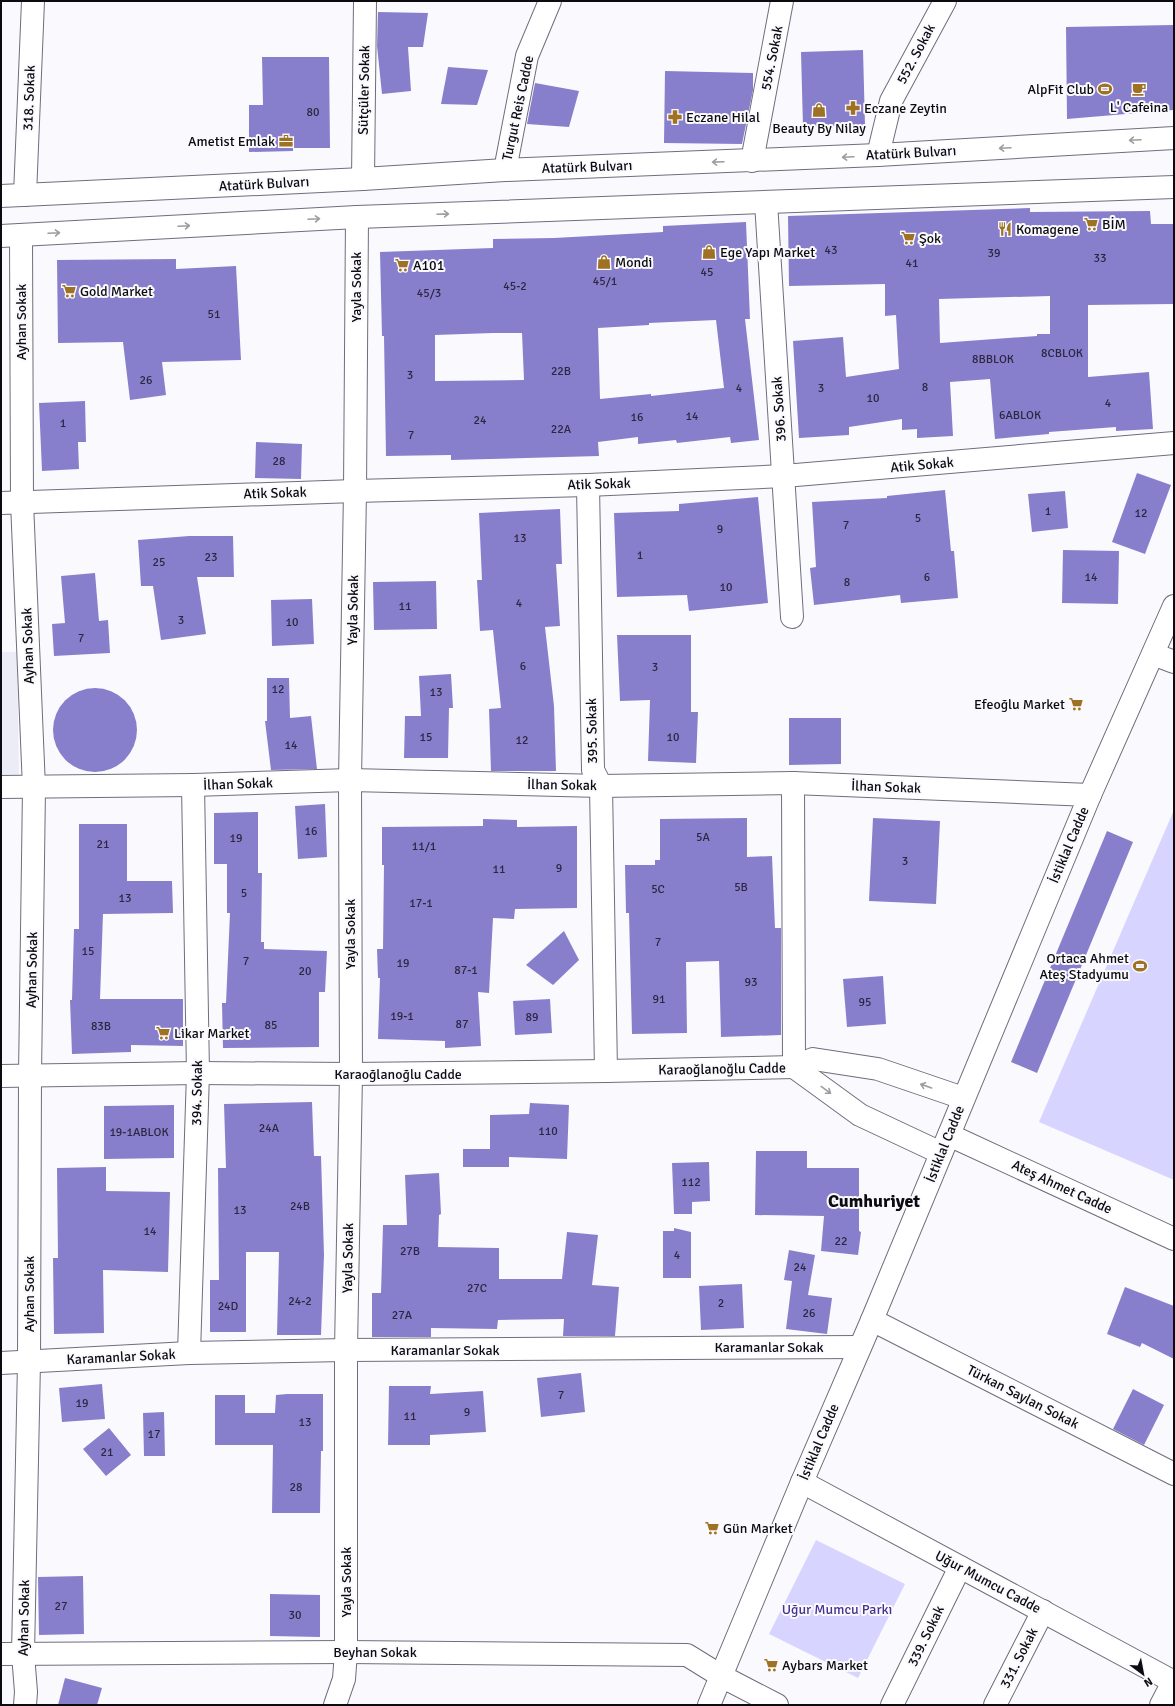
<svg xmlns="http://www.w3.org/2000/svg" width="1175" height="1706" viewBox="0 0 1175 1706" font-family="Signika,sans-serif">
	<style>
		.built { fill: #ececf6 }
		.green { fill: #d7d5ff }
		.building { fill: #887fcc; fill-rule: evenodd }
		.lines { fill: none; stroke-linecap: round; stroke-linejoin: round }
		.minor-casing { stroke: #6e6d7d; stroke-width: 24 }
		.major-casing { stroke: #6e6d7d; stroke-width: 24 }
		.minor { stroke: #fff; stroke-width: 22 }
		.major { stroke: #fff; stroke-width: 22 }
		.oneway { stroke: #9d9da0 }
		.labels { text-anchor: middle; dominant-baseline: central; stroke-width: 4; stroke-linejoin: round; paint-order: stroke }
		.number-label { font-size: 12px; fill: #2a2840 }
		.street-label { font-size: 14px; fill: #0b0b11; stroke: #fafafe }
		.poi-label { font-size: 14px; fill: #0b0b11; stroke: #fafafe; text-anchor: start }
		.park-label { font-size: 14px; fill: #47338f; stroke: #fafafe }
		.district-label { font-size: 18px; font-weight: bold; fill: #0b0b11; stroke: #fafafe }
	</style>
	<rect width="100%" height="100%" fill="#fafafe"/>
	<polygon class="built" points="1,652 17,652 19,779 1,779"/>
	<g class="green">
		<polygon points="1174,810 1174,1180 1039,1122"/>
		<polygon points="816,1540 905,1584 858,1678 769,1634"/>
	</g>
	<g class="building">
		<polygon points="378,12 428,13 423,47 408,47 411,91 382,94 377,46"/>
		<polygon points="1173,25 1173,110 1067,119 1066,27"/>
		<polygon points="863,50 865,125 803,127 801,52"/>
		<polygon points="262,57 329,57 330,148 293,148 293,151 249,152 249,105 263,105"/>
		<polygon points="448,67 488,70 477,105 441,104"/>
		<polygon points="665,71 753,73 753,90 742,144 664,143"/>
		<polygon points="535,83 579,91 569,127 527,124"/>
		<path d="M1030,208V212L1150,211L1151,224H1174V304L1088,305V377L1149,372L1153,429L1116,431V427L1049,432V434L995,439L990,379L950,382L953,436L917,438V429L902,430V419L849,427V435L799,438L793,341L843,337L846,377L899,369L896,315L885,316V284L789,286L788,216ZM1050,296V334H1037V336L940,343L939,299Z"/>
		<path d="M746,222L750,319H745L759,440L731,443L730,437L677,443L676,440L638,444V437L598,442L599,456L451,460V455L386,456L384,336H382L380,252L493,248V239L554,238L663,232V226ZM716,320L724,388L651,396V394L600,399L598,328L649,325V323ZM493,333H522L524,380L435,381V335Z"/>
		<polygon points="176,259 176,269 236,266 241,360 162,362 166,395 130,400 123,342 58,343 57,260"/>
		<polygon points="85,401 86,442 78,442 79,469 42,471 39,403"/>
		<polygon points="256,442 302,444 301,479 255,478"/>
		<polygon points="1137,473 1171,485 1145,554 1112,542"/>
		<polygon points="945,490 951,551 954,551 958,598 901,603 900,595 814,605 810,568 816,567 812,502 887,498 887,496"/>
		<polygon points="1065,491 1068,528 1032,532 1028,494"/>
		<polygon points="758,497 768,603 689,611 687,595 617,597 614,513 679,511 679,504"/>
		<polygon points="560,509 562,564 556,564 560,626 545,627 554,706 556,771 491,771 489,709 501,708 493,630 480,631 477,580 482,580 479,513"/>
		<polygon points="189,536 233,536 234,577 197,577 206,634 161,640 153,586 141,586 138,540"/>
		<polygon points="1063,550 1119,551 1118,604 1062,603"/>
		<polygon points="95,573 99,621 108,620 110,653 54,656 52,624 65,623 61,576"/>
		<polygon points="436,581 437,629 374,630 373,582"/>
		<polygon points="312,599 314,644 272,646 271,600"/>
		<polygon points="617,635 691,635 691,712 698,712 696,763 648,761 650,700 620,701"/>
		<polygon points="451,674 453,708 449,708 448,758 404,758 405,716 421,716 419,676"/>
		<polygon points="267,678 289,678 290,718 311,716 317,769 271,770 265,721 267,721"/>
		<circle cx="95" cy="730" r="42"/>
		<polygon points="789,718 841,718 841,764 789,765"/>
		<polygon points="325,804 327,857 298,859 295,806"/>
		<polygon points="258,812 258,873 262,873 261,942 264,942 264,949 327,951 325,992 319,992 319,1047 223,1048 222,1003 226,1003 230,913 227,913 227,864 214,864 214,813"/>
		<polygon points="747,818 747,857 772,856 775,928 781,928 781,1035 721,1037 719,961 686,962 687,1033 632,1034 629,913 626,913 625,865 655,865 655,860 660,860 660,819"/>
		<polygon points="873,818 940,821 936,904 869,901"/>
		<polygon points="483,819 517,820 517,827 577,826 577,908 515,909 514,919 493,918 489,993 478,992 481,1046 445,1048 445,1041 378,1039 380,978 378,978 377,949 383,949 384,865 382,865 382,827 483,826"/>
		<polygon points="79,824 127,824 127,881 172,881 173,913 103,914 100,999 183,999 183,1046 131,1045 131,1052 72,1054 70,1000 72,1000 74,929 79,929"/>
		<polygon points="1107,831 1133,842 1037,1073 1011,1062"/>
		<polygon points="564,931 579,960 553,985 526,965"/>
		<polygon points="883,976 886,1024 847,1027 843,979"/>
		<polygon points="550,999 552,1033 515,1035 513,1001"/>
		<polygon points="312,1102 314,1156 321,1156 324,1255 321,1335 277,1335 279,1252 246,1252 246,1332 210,1332 210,1280 219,1280 218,1168 226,1168 224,1104"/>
		<polygon points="530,1103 569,1105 567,1159 509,1157 509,1167 463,1167 463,1149 490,1149 490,1115 529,1114"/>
		<polygon points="174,1105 174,1158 104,1159 104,1106"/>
		<polygon points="756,1151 807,1151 807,1168 859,1168 859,1231 861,1232 858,1255 821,1251 824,1216 755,1215"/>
		<polygon points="709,1162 710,1201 692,1202 692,1214 674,1214 672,1163"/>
		<polygon points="106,1167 106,1191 170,1192 168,1272 103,1270 104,1333 54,1334 53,1258 58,1258 57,1168"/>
		<polygon points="439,1173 441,1214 439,1215 438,1247 499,1248 499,1279 562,1279 567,1232 598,1235 592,1285 619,1287 615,1336 563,1336 564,1319 498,1320 497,1329 431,1328 431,1337 372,1337 372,1293 381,1293 383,1225 407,1225 405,1175"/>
		<polygon points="674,1228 691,1232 691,1278 663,1278 663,1231 674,1231"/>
		<polygon points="789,1250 815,1255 808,1295 832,1298 827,1334 786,1329 792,1281 784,1280"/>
		<polygon points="742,1284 744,1328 701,1330 699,1286"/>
		<polygon points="1125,1287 1174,1306 1174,1359 1142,1343 1140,1347 1107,1334"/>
		<polygon points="581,1373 585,1412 541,1417 537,1378"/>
		<polygon points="102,1384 105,1419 62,1422 59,1388"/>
		<polygon points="389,1386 431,1386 430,1394 483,1391 486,1432 430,1435 430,1445 388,1445"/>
		<polygon points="1133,1389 1164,1405 1144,1445 1113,1429"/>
		<polygon points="287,1394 323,1394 323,1451 321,1451 320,1513 272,1513 273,1445 215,1445 215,1395 245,1395 245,1413 275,1413 276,1395"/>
		<polygon points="164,1412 165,1456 144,1456 143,1413"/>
		<polygon points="109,1428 131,1455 106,1476 83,1449"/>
		<polygon points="83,1576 84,1634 39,1635 38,1577"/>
		<polygon points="270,1594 320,1595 320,1637 270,1636"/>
		<polygon points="65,1678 102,1688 97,1705 58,1705"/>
	</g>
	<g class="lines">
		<defs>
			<g id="minor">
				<polyline points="878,155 891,101 945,1"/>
				<polyline points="752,161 782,1"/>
				<polyline points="505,170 527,56 550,1"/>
				<polyline points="363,179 365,1"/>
				<polyline points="25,195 33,1"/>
				<polyline points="766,202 792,617"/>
				<polyline points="21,235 22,502 34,788 30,1076 29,1362 23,1654 26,1692 25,1705"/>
				<polyline points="588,485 593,770 601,786 606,1071"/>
				<polyline points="1,503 355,491 588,485 784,476 1174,443"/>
				<polyline points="1153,654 1174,662"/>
				<polyline points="793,783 794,1067"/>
				<polyline points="1,787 193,785 350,780 601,786 793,783 1090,795"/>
				<polyline points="794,1067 860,1115 941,1153"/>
				<polyline points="1,1076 198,1073 351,1074 606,1071 794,1067 813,1059 878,1069 963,1098"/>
				<polyline points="949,1135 1174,1239"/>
				<polyline points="872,1320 1174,1474"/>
				<polyline points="189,1353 198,1073 193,785"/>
				<polyline points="1,1363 189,1353 346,1350 860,1347"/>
				<polyline points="802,1482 1174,1682"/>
				<polyline points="1,1654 346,1652 687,1655 721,1676 777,1705"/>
				<polyline points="335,1705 344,1679 346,1652 346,1350 351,1074 350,780 355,491 357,217"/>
				<polyline points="709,1705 802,1482 872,1320 1090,795 1174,606"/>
				<polyline points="892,1705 960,1567"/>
				<polyline points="995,1705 1043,1611"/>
				<polyline points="1161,1705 1173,1682"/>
			</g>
			<g id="major">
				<polyline points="1,196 363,179 505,170 878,155 1174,138"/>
				<polyline points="1,236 357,217 1174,187"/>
			</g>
		</defs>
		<use href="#minor" class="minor-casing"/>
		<use href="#major" class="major-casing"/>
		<use href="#minor" class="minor"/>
		<use href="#major" class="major"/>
	</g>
	<defs><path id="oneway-shaft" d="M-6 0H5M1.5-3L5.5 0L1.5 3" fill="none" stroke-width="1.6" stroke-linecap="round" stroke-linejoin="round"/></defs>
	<g class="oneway">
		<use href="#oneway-shaft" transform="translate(1135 140) rotate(177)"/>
		<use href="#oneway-shaft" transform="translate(1005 148) rotate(177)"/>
		<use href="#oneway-shaft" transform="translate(848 157) rotate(177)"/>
		<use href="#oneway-shaft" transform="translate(718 162) rotate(178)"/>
		<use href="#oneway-shaft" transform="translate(443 214) rotate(-2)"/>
		<use href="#oneway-shaft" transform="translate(314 219) rotate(-3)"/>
		<use href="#oneway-shaft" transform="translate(184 226) rotate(-3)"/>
		<use href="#oneway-shaft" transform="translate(54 233) rotate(-3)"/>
		<use href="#oneway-shaft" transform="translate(926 1086) rotate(-161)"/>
		<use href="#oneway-shaft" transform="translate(826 1090) rotate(36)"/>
	</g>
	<defs>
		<symbol id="stadium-bare" viewBox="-9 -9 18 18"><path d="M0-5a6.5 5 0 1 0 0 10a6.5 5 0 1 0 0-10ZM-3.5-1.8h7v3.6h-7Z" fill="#9e7222" stroke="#fafafe" stroke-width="2.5" paint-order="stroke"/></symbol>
		<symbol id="cafe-bare" viewBox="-9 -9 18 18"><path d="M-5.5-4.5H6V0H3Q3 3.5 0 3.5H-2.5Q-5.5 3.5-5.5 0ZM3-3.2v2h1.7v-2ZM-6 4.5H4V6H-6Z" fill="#9e7222" stroke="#fafafe" stroke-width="2.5" paint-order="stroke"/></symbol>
		<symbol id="pharmacy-bare" viewBox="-9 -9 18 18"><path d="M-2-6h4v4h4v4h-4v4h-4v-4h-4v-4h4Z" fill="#9e7222" stroke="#fafafe" stroke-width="2.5" paint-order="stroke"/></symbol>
		<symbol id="shop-bare" viewBox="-9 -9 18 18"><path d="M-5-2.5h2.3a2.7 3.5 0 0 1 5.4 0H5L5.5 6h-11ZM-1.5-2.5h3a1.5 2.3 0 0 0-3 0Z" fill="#9e7222" stroke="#fafafe" stroke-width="2.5" paint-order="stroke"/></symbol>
		<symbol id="office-bare" viewBox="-9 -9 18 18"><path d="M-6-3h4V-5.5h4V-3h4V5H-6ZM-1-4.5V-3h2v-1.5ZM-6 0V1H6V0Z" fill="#9e7222" stroke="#fafafe" stroke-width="2.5" paint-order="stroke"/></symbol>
		<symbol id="supermarket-bare" viewBox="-9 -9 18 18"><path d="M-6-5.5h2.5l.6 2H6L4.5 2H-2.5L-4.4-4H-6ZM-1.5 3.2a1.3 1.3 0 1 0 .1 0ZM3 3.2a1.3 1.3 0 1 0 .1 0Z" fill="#9e7222" stroke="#fafafe" stroke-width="2.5" paint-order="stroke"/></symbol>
		<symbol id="restaurant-bare" viewBox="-9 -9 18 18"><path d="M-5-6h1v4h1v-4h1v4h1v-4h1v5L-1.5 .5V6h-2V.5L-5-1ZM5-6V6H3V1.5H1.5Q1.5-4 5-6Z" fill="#9e7222" stroke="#fafafe" stroke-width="2.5" paint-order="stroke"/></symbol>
	</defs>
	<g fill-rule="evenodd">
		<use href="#stadium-bare" x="1095" y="79" width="20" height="20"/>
		<use href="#cafe-bare" x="1129" y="79" width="20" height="20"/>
		<use href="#pharmacy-bare" x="843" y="98" width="20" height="20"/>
		<use href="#shop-bare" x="809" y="100" width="20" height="20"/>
		<use href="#pharmacy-bare" x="665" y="107" width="20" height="20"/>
		<use href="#office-bare" x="276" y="131" width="20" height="20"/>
		<use href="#supermarket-bare" x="1081" y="214" width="20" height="20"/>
		<use href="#restaurant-bare" x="995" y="219" width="20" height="20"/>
		<use href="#supermarket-bare" x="898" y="228" width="20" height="20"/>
		<use href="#shop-bare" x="699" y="242" width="20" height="20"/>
		<use href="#shop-bare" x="594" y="252" width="20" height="20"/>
		<use href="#supermarket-bare" x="392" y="255" width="20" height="20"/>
		<use href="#supermarket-bare" x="59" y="281" width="20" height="20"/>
		<use href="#supermarket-bare" x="1066" y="694" width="20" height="20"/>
		<use href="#stadium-bare" x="1130" y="956" width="20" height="20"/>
		<use href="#supermarket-bare" x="153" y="1023" width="20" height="20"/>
		<use href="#supermarket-bare" x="702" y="1518" width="20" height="20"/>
		<use href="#supermarket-bare" x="761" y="1655" width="20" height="20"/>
	</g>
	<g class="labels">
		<g class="number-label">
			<text x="313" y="112">80</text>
			<text x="831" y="250">43</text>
			<text x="994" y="253">39</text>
			<text x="1100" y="258">33</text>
			<text x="912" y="263">41</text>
			<text x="707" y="272">45</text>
			<text x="605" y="281">45/1</text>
			<text x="515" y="286">45-2</text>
			<text x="429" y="293">45/3</text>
			<text x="214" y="314">51</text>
			<text x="1062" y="353">8CBLOK</text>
			<text x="993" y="359">8BBLOK</text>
			<text x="561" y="371">22B</text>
			<text x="410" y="375">3</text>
			<text x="146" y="380">26</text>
			<text x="925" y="387">8</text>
			<text x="739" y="388">4</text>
			<text x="821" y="388">3</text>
			<text x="873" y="398">10</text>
			<text x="1108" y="403">4</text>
			<text x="1020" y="415">6ABLOK</text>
			<text x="692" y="416">14</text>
			<text x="637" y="417">16</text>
			<text x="480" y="420">24</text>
			<text x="63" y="423">1</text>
			<text x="561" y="429">22A</text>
			<text x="411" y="435">7</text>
			<text x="279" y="461">28</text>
			<text x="1048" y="511">1</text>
			<text x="1141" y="513">12</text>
			<text x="918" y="518">5</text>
			<text x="846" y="525">7</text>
			<text x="720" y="529">9</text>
			<text x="520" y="538">13</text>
			<text x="640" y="555">1</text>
			<text x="211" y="557">23</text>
			<text x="159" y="562">25</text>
			<text x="927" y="577">6</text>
			<text x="1091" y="577">14</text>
			<text x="847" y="582">8</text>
			<text x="726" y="587">10</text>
			<text x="519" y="603">4</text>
			<text x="405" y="606">11</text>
			<text x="181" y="620">3</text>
			<text x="292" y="622">10</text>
			<text x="81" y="638">7</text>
			<text x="523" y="666">6</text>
			<text x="655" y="667">3</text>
			<text x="278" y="689">12</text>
			<text x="436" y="692">13</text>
			<text x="426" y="737">15</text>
			<text x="673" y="737">10</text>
			<text x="522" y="740">12</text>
			<text x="291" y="745">14</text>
			<text x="311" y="831">16</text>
			<text x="703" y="837">5A</text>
			<text x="236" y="838">19</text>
			<text x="103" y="844">21</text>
			<text x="424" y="846">11/1</text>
			<text x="905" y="861">3</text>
			<text x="559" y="868">9</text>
			<text x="499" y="869">11</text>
			<text x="741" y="887">5B</text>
			<text x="658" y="889">5C</text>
			<text x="244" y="893">5</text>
			<text x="125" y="898">13</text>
			<text x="421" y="903">17-1</text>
			<text x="658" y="942">7</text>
			<text x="88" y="951">15</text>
			<text x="246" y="961">7</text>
			<text x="403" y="963">19</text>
			<text x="466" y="970">87-1</text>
			<text x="305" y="971">20</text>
			<text x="751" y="982">93</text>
			<text x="659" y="999">91</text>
			<text x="865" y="1002">95</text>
			<text x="402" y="1016">19-1</text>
			<text x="532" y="1017">89</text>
			<text x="462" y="1024">87</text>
			<text x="271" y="1025">85</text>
			<text x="101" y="1026">83B</text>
			<text x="269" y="1128">24A</text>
			<text x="548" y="1131">110</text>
			<text x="139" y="1132">19-1ABLOK</text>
			<text x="691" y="1182">112</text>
			<text x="300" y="1206">24B</text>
			<text x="240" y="1210">13</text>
			<text x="150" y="1231">14</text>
			<text x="841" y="1241">22</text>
			<text x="410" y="1251">27B</text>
			<text x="677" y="1255">4</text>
			<text x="800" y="1267">24</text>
			<text x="477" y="1288">27C</text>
			<text x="300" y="1301">24-2</text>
			<text x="721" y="1303">2</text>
			<text x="228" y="1306">24D</text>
			<text x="809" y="1313">26</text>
			<text x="402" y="1315">27A</text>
			<text x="561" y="1395">7</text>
			<text x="82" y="1403">19</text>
			<text x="467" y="1412">9</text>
			<text x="410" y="1416">11</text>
			<text x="305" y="1422">13</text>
			<text x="154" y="1434">17</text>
			<text x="107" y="1452">21</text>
			<text x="296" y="1487">28</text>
			<text x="61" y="1606">27</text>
			<text x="295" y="1615">30</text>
		</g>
		<g class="street-label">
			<text transform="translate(916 54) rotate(-62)">552. Sokak</text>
			<text transform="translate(772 58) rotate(-79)">554. Sokak</text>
			<text transform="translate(364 90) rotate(-89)">Sütçüler Sokak</text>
			<text transform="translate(29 98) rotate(-88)">318. Sokak</text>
			<text transform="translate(518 108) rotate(-78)">Turgut Reis Cadde</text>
			<text transform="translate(911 153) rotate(-3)">Atatürk Bulvarı</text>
			<text transform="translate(587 167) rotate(-2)">Atatürk Bulvarı</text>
			<text transform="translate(264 184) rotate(-3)">Atatürk Bulvarı</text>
			<text transform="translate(356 287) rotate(-90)">Yayla Sokak</text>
			<text transform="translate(21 322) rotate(-90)">Ayhan Sokak</text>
			<text transform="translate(779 409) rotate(-94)">396. Sokak</text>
			<text transform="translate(922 465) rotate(-5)">Atik Sokak</text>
			<text transform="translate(599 484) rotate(-2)">Atik Sokak</text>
			<text transform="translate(275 493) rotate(-2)">Atik Sokak</text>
			<text transform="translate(353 610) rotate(-89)">Yayla Sokak</text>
			<text transform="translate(28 646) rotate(-92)">Ayhan Sokak</text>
			<text transform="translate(592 731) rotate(-91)">395. Sokak</text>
			<text transform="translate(238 784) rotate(-2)">İlhan Sokak</text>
			<text transform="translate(562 785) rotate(1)">İlhan Sokak</text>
			<text transform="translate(886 787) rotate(2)">İlhan Sokak</text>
			<text transform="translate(1069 845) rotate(-67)">İstiklal Cadde</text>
			<text transform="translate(350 934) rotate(-90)">Yayla Sokak</text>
			<text transform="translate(32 970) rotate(-89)">Ayhan Sokak</text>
			<text transform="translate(722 1069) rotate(-1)">Karaoğlanoğlu Cadde</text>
			<text x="398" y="1074">Karaoğlanoğlu Cadde</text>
			<text transform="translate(197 1093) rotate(-89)">394. Sokak</text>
			<text transform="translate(945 1144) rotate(-68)">İstiklal Cadde</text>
			<text transform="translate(1062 1187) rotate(25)">Ateş Ahmet Cadde</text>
			<text transform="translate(348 1258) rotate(-89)">Yayla Sokak</text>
			<text transform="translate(29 1294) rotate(-90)">Ayhan Sokak</text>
			<text x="769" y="1347">Karamanlar Sokak</text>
			<text x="445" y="1350">Karamanlar Sokak</text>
			<text transform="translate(121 1357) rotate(-3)">Karamanlar Sokak</text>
			<text transform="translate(1023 1397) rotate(27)">Türkan Saylan Sokak</text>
			<text transform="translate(819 1442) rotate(-67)">İstiklal Cadde</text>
			<text transform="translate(346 1582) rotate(-90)">Yayla Sokak</text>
			<text transform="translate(988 1582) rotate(28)">Uğur Mumcu Cadde</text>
			<text transform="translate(24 1618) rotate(-89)">Ayhan Sokak</text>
			<text transform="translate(926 1636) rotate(-64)">339. Sokak</text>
			<text x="375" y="1652">Beyhan Sokak</text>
			<text transform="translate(1019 1658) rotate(-63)">331. Sokak</text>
		</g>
		<g class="poi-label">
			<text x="1094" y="89" text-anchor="end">AlpFit Club</text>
			<text x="1139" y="107" text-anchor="middle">L' Cafeina</text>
			<text x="864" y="108">Eczane Zeytin</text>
			<text x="686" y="117">Eczane Hilal</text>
			<text x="819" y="128" text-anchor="middle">Beauty By Nilay</text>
			<text x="275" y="141" text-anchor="end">Ametist Emlak</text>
			<text x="1102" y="224">BİM</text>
			<text x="1016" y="229">Komagene</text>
			<text x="919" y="238">Şok</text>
			<text x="720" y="252">Ege Yapı Market</text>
			<text x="615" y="262">Mondi</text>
			<text x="413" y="265">A101</text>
			<text x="80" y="291">Gold Market</text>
			<text x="1065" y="704" text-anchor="end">Efeoğlu Market</text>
			<text x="1129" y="958" text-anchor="end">Ortaca Ahmet<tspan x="1129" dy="16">Ateş Stadyumu</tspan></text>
			<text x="174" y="1033">Likar Market</text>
			<text x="723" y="1528">Gün Market</text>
			<text x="782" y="1665">Aybars Market</text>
		</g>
		<g class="park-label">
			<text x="837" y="1609">Uğur Mumcu Parkı</text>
		</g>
		<g class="district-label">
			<text x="874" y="1201">Cumhuriyet</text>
		</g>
	</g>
	<rect width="1175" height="1706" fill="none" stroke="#0b0b11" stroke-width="4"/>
	<g transform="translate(1143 1674) rotate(148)" stroke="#fafafe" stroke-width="3" paint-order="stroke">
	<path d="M0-3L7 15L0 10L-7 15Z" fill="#0b0b11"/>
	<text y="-6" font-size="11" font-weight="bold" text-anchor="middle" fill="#0b0b11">N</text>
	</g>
</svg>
